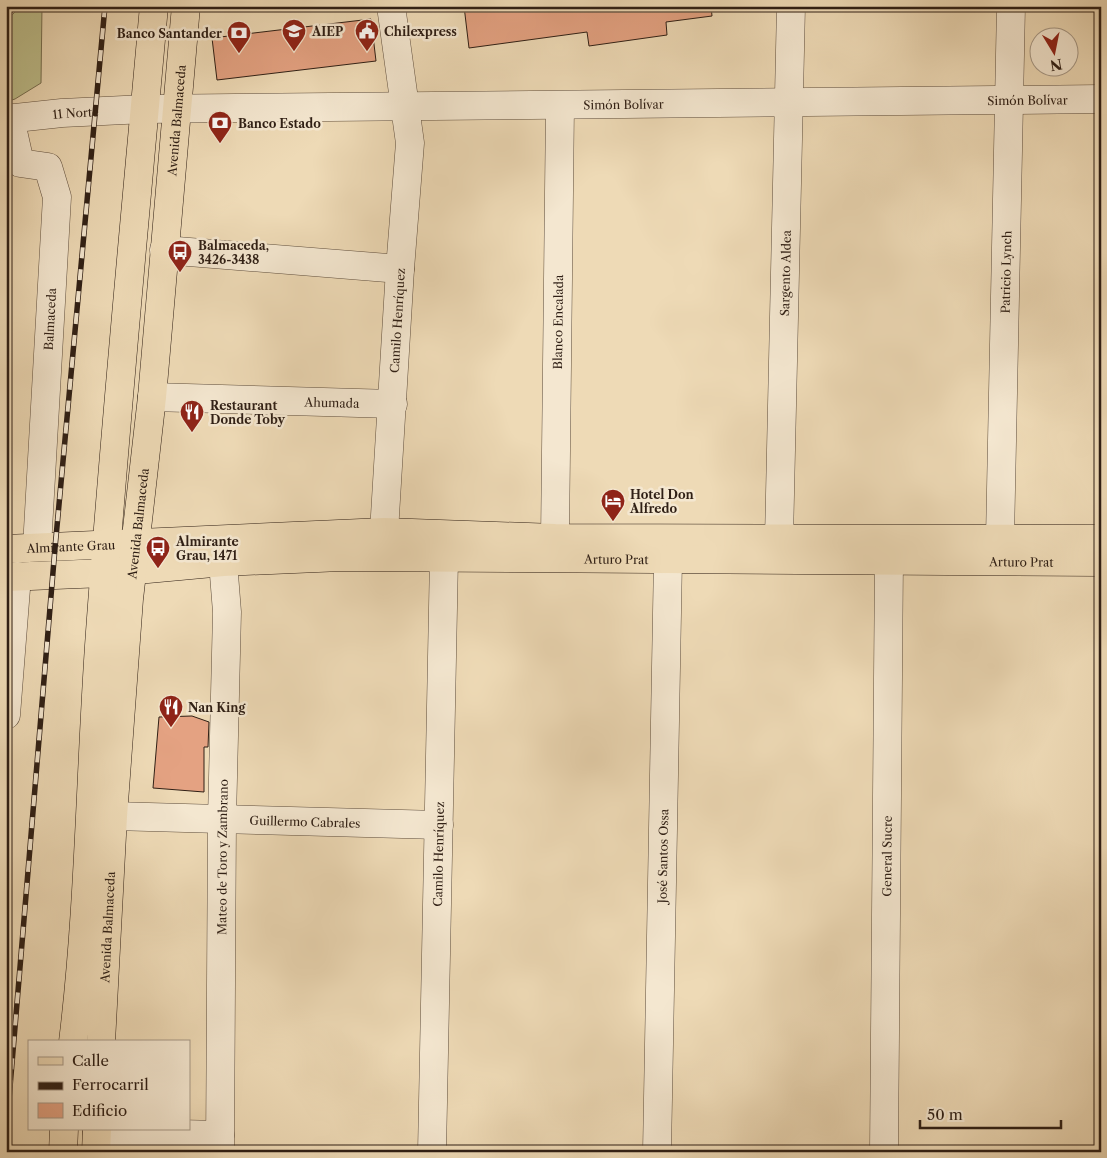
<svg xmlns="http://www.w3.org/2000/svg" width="1107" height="1158" viewBox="0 0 1107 1158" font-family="'Libre Caslon Text',serif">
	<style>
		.green { fill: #bdbe8b; stroke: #766e50 }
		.building { fill: #e4a282; stroke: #2f1f15 }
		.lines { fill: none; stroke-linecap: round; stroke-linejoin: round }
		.minor-casing { stroke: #5f4e3d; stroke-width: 29 }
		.major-casing { stroke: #2f1f15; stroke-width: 29 }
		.minor { stroke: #f4e7d0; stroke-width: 28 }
		.major { stroke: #eedab6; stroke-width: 28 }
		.rail-casing { stroke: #2f1f15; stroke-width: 5.5 }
		.rail { stroke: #f4e7d0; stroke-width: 4; stroke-dasharray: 11; stroke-linecap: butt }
		.labels { text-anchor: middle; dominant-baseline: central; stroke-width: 5; stroke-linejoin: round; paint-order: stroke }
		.poi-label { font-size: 12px; font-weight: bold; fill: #2f1f15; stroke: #f4e7d0; text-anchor: start }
		.street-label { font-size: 12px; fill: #2f1f15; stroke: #f4e7d0 }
	</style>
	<rect width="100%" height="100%" fill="#eedab6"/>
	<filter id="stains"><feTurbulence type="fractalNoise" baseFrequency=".004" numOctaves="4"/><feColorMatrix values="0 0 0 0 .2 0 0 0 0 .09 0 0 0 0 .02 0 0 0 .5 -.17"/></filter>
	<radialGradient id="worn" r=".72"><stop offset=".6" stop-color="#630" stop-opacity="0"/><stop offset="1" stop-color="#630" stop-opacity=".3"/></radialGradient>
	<polygon class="green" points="21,6 42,6 41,83 15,99 6,102 6,16 12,15"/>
	<g class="building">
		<polygon points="464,6 711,6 712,16 666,22 667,35 589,46 587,32 469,48"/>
		<polygon points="371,19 376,61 217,80 212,38"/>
		<polygon points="192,716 209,722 208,747 204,747 204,792 153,788 159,717"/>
	</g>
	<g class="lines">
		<defs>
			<g id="minor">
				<polyline points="10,118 20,163 48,167 57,197 37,547"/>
				<path id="s1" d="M6,119L62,113L145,109L1101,99"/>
				<polyline points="164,250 400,269"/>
				<path id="s2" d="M152,397L393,404"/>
				<path id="s3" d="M384,532L400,269L410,143L391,6"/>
				<path id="s4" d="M555,538L560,106"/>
				<path id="s5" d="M1000,538L1011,6"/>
				<path id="s6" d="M779,539L791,6"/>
				<polyline points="6,715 17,576"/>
				<path id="s7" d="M113,816L439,825"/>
				<polyline points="97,1132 220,1135"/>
				<path id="s8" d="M220,1152L222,819L227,612L223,562"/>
				<path id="s9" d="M432,1152L444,558"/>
				<path id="s10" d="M657,1152L668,559"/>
				<path id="s11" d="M884,1152L889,559"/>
			</g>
			<g id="major">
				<path id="s12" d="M6,549L384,532L555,538L1101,539"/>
				<path id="s13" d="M6,577L104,573L223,562L341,557L1101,562"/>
				<path d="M73,1042C89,911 90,778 99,646C114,433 135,219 154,6"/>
				<path id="s14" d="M101,1042L113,816L129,599L152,397L186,6"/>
				<polyline points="63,1152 64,1129"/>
				<polyline points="96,1152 97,1129"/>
			</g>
		</defs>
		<use href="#minor" class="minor-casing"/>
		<use href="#major" class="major-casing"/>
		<use href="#minor" class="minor"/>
		<use href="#major" class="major"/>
		<defs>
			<polyline id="rail" points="6,1135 55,548 105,6"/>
		</defs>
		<use href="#rail" class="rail-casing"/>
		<use href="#rail" class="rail"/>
	</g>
	<defs>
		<symbol id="university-pin" viewBox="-11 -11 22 30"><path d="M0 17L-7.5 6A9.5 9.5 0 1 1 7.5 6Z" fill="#8f2418" stroke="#f4e7d0"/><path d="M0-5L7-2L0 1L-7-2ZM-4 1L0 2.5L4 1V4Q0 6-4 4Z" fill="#fff"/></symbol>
		<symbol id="civic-pin" viewBox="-11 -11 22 30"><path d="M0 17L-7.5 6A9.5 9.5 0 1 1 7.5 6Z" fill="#8f2418" stroke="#f4e7d0"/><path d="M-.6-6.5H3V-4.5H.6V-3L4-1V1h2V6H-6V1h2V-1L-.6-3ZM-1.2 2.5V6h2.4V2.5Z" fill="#fff"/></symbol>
		<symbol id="bank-pin" viewBox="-11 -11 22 30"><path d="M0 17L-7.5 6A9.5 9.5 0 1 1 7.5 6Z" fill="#8f2418" stroke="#f4e7d0"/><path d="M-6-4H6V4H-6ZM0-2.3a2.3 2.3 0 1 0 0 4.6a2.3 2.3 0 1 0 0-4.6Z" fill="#fff"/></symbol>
		<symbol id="bus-pin" viewBox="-11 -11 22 30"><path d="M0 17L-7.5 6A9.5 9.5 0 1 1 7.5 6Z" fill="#8f2418" stroke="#f4e7d0"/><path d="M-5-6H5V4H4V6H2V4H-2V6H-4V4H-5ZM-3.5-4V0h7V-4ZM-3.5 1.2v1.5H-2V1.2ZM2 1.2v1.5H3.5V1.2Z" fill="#fff"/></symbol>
		<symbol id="restaurant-pin" viewBox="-11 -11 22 30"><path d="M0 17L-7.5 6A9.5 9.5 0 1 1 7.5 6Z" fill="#8f2418" stroke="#f4e7d0"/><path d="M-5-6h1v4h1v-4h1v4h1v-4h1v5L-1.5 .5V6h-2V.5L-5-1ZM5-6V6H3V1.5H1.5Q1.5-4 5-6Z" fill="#fff"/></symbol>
		<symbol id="hotel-pin" viewBox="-11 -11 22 30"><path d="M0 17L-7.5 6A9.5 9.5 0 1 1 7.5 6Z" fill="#8f2418" stroke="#f4e7d0"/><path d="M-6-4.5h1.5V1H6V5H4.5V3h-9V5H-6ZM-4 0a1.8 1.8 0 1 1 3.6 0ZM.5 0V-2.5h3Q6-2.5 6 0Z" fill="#fff"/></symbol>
	</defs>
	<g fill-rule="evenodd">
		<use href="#university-pin" x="280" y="17" width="28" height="38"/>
		<use href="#civic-pin" x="353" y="17" width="28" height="38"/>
		<use href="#bank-pin" x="225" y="19" width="28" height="38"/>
		<use href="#bank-pin" x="206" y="109" width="28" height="38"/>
		<use href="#bus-pin" x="166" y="238" width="28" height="38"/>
		<use href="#restaurant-pin" x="178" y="398" width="28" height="38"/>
		<use href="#hotel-pin" x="599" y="487" width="28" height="38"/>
		<use href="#bus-pin" x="144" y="534" width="28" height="38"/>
		<use href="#restaurant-pin" x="157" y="693" width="28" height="38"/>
	</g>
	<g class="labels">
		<g class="poi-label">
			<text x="312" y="31">AIEP</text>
			<text x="384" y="31">Chilexpress</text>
			<text x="222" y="33" text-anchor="end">Banco Santander</text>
			<text x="238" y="123">Banco Estado</text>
			<text x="198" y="245">Balmaceda,<tspan x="198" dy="14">3426-3438</tspan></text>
			<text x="210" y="405">Restaurant<tspan x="210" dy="14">Donde Toby</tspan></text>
			<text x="630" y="494">Hotel Don<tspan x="630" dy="14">Alfredo</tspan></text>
			<text x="176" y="541">Almirante<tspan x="176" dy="14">Grau, 1471</tspan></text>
			<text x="188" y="707">Nan King</text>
		</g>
		<g class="street-label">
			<text stroke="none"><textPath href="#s1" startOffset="1022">Simón Bolívar</textPath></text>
			<text stroke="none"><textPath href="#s1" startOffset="618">Simón Bolívar</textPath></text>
			<text stroke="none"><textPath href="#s1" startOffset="70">11 Norte</textPath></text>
			<text stroke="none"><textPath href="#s14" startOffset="925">Avenida Balmaceda</textPath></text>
			<text stroke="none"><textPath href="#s6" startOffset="266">Sargento Aldea</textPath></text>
			<text stroke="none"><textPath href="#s5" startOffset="266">Patricio Lynch</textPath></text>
			<text transform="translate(50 319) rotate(-87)">Balmaceda</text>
			<text stroke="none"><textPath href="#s3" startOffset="212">Camilo Henríquez</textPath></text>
			<text stroke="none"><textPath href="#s4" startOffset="216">Blanco Encalada</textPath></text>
			<text stroke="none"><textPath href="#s2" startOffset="180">Ahumada</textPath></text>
			<text stroke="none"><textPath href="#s14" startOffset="520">Avenida Balmaceda</textPath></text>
			<text stroke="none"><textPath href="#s12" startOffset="65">Almirante Grau</textPath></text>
			<text stroke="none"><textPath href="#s13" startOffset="611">Arturo Prat</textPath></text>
			<text stroke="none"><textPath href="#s13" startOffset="1016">Arturo Prat</textPath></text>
			<text stroke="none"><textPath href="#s7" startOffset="192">Guillermo Cabrales</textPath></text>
			<text stroke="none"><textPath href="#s9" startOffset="298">Camilo Henríquez</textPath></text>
			<text stroke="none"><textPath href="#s10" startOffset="296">José Santos Ossa</textPath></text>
			<text stroke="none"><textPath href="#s11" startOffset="296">General Sucre</textPath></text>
			<text stroke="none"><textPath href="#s8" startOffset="295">Mateo de Toro y Zambrano</textPath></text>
			<text stroke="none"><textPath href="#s14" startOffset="115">Avenida Balmaceda</textPath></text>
		</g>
	</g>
	<rect width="1107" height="1158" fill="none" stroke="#eedab6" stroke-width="25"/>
	<rect x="8" y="8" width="1092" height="1143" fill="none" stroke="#2f1f15" stroke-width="2.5"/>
	<rect x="12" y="12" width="1082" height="1133" fill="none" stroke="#2f1f15"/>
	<rect x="28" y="1040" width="162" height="90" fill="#f4e7d0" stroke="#a59785"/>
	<rect x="38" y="1057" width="25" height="8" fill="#eedab6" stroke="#a59785"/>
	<text x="72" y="1066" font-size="15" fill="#2f1f15">Calle</text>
	<rect x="38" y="1082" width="25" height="8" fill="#2f1f15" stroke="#a59785"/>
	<text x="72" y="1090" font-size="15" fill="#2f1f15">Ferrocarril</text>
	<rect x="38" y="1103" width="25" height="15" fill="#e4a282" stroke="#a59785"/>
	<text x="72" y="1116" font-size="15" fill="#2f1f15">Edificio</text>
	<g transform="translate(1054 52) rotate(170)"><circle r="24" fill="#f4e7d0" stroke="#a59785"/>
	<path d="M0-4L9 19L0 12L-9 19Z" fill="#8f2418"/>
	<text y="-8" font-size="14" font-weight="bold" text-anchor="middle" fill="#2f1f15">N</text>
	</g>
	<path d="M920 1120v8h141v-8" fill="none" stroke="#2f1f15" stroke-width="2.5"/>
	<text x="927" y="1120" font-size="15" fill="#2f1f15" stroke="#f4e7d0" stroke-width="4" paint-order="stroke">50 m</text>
	<rect width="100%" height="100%" filter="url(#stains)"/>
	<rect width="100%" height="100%" fill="url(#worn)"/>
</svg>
